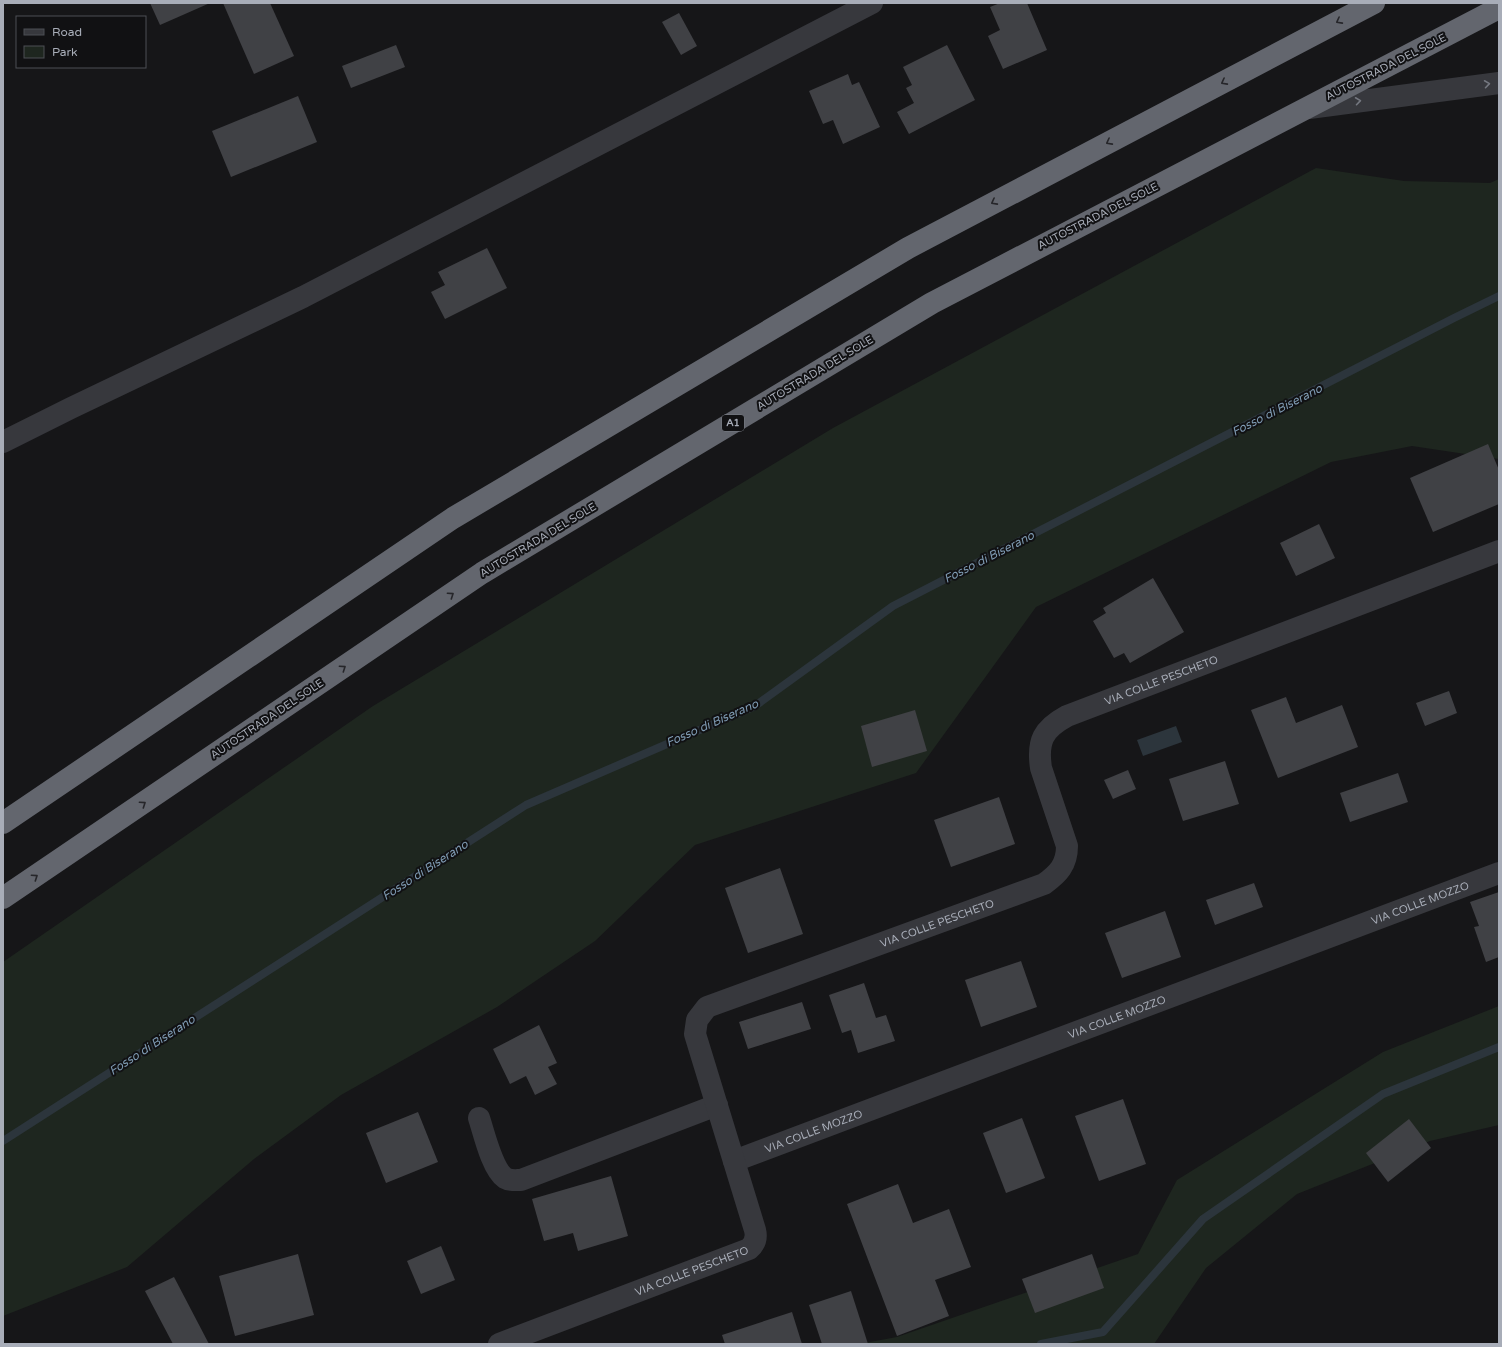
<svg xmlns="http://www.w3.org/2000/svg" width="1502" height="1347" viewBox="0 0 1502 1347" font-family="'Varela Round',sans-serif">
	<style>
		.green { fill: #1e261f }
		.water { fill: #2c353c }
		.lines { fill: none; stroke-linecap: round; stroke-linejoin: round }
		.stream { stroke: #2c353c; stroke-width: 8 }
		.building { fill: #404145 }
		.minor { stroke: #37383d; stroke-width: 22 }
		.highway { stroke: #63666e; stroke-width: 22 }
		.oneway { stroke: #26262a }
		.oneway2 { stroke: #757881 }
		.labels { text-anchor: middle; dominant-baseline: central; stroke-width: 4; stroke-linejoin: round; paint-order: stroke }
		.shield { fill: #111113; stroke: #7b7e86; stroke-width: 1 }
		.shield-label { font-size: 10px; font-weight: bold; fill: #a8adb8 }
		.street-label { font-size: 11px; fill: #a8adb8; stroke: #111113 }
		.water-label { font-size: 12px; font-style: italic; fill: #7f9bb3; stroke: #111113 }
	</style>
	<rect width="100%" height="100%" fill="#161618"/>
	<g class="green">
		<polygon points="1316,168 1404,181 1490,183 1499,179 1499,459 1412,446 1331,462 1036,607 916,773 695,845 595,941 497,1007 341,1095 254,1159 127,1267 3,1316 3,962 373,706 833,428"/>
		<polygon points="1499,1006 1499,1125 1430,1141 1297,1194 1206,1268 1154,1344 859,1344 897,1337 1138,1254 1177,1180 1383,1052"/>
	</g>
	<polygon class="water" points="1176,726 1182,742 1143,756 1137,740"/>
	<g class="lines">
		<g class="stream">
			<polyline points="3,1141 526,805 755,706 893,606 1454,318 1499,296"/>
			<polyline points="1041,1344 1103,1332 1203,1219 1383,1094 1499,1047"/>
		</g>
	</g>
	<g class="building">
		<polygon points="150,3 210,3 160,25"/>
		<polygon points="223,3 270,3 294,56 254,74"/>
		<polygon points="1000,3 1027,3 1047,50 1003,69 988,36 1000,30 990,7"/>
		<polygon points="679,13 697,46 681,55 662,22"/>
		<polygon points="396,45 405,67 351,88 342,66"/>
		<polygon points="947,45 975,100 909,134 897,112 914,103 906,88 912,85 903,67"/>
		<polygon points="848,74 852,85 859,82 880,127 843,144 833,120 823,124 809,91"/>
		<polygon points="298,96 317,142 231,177 212,131"/>
		<polygon points="487,248 507,288 445,319 431,292 445,285 438,272"/>
		<polygon points="1488,444 1499,470 1499,504 1433,532 1410,478"/>
		<polygon points="1319,524 1335,558 1296,576 1280,543"/>
		<polygon points="1153,578 1184,632 1130,663 1124,653 1114,658 1093,621 1106,613 1103,608"/>
		<polygon points="1449,691 1457,713 1425,726 1416,703"/>
		<polygon points="1286,697 1296,723 1342,705 1358,747 1278,778 1251,710"/>
		<polygon points="915,710 927,751 872,767 861,726"/>
		<polygon points="1225,761 1239,804 1183,821 1169,779"/>
		<polygon points="1128,770 1136,789 1113,799 1104,780"/>
		<polygon points="1398,773 1408,802 1350,822 1340,793"/>
		<polygon points="999,797 1015,844 951,867 934,820"/>
		<polygon points="780,868 803,934 748,953 725,888"/>
		<polygon points="1254,883 1263,907 1215,925 1206,900"/>
		<polygon points="1499,892 1499,957 1486,962 1474,927 1479,926 1470,902"/>
		<polygon points="1165,911 1181,957 1122,978 1105,933"/>
		<polygon points="1021,961 1037,1007 981,1027 965,980"/>
		<polygon points="864,983 876,1018 886,1015 895,1041 858,1053 851,1030 842,1033 829,995"/>
		<polygon points="802,1002 811,1029 748,1049 739,1022"/>
		<polygon points="539,1025 557,1063 548,1067 557,1084 535,1095 526,1076 510,1084 493,1049"/>
		<polygon points="1123,1099 1146,1164 1099,1181 1075,1116"/>
		<polygon points="418,1112 438,1162 386,1183 366,1133"/>
		<polygon points="1022,1118 1045,1178 1006,1193 983,1133"/>
		<polygon points="1409,1119 1431,1148 1388,1182 1366,1153"/>
		<polygon points="611,1176 628,1236 578,1251 573,1233 544,1241 532,1199"/>
		<polygon points="898,1184 913,1223 949,1209 971,1267 935,1280 949,1316 897,1336 847,1204"/>
		<polygon points="441,1246 455,1280 421,1294 407,1261"/>
		<polygon points="298,1254 314,1315 235,1336 219,1276"/>
		<polygon points="1092,1254 1104,1288 1035,1313 1022,1279"/>
		<polygon points="174,1277 209,1344 173,1344 145,1291"/>
		<polygon points="851,1291 868,1344 822,1344 809,1305"/>
		<polygon points="792,1312 802,1344 725,1344 722,1335"/>
	</g>
	<g class="lines">
		<g class="minor">
			<polyline points="1309,108 1499,83"/>
			<polyline points="3,442 71,408 303,297 872,3"/>
			<path d="M479,1118C484,1133 492,1169 505,1178C510,1181 516,1180 521,1180L717,1105"/>
			<path id="s1" d="M734,1161L1499,873"/>
			<path id="s2" d="M499,1344L749,1249C755,1244 757,1238 755,1230L695,1034L697,1020L707,1007L1044,884C1058,874 1067,865 1067,846L1041,768C1037,741 1043,729 1067,716L1499,551"/>
		</g>
		<g class="highway">
			<polyline points="3,823 453,518 908,248 1374,3"/>
			<polyline points="3,898 482,573 932,303 1499,8"/>
		</g>
	</g>
	<defs><path id="oneway-chevron" d="M-2-3.5L2.5 0L-2 3.5" fill="none" stroke-width="1.6" stroke-linecap="round" stroke-linejoin="round"/></defs>
	<g class="oneway">
		<use href="#oneway-chevron" transform="translate(1339 21) rotate(152)"/>
		<use href="#oneway-chevron" transform="translate(1224 82) rotate(152)"/>
		<use href="#oneway-chevron" transform="translate(1109 142) rotate(152)"/>
		<use href="#oneway-chevron" transform="translate(994 202) rotate(152)"/>
		<use href="#oneway-chevron" transform="translate(451 595) rotate(-34)"/>
		<use href="#oneway-chevron" transform="translate(343 668) rotate(-34)"/>
		<use href="#oneway-chevron" transform="translate(143 804) rotate(-34)"/>
		<use href="#oneway-chevron" transform="translate(35 877) rotate(-34)"/>
	</g>
	<g class="oneway2">
		<use href="#oneway-chevron" transform="translate(1487 84) rotate(-8)"/>
		<use href="#oneway-chevron" transform="translate(1358 101) rotate(-8)"/>
	</g>
	<g class="labels">
		<rect class="shield" x="722" y="415" width="22" height="16" rx="3"/>
		<g class="shield-label">
			<text x="733" y="423">A1</text>
		</g>
		<g class="street-label">
			<text transform="translate(1386 67) rotate(-27)">AUTOSTRADA DEL SOLE</text>
			<text transform="translate(1098 216) rotate(-27)">AUTOSTRADA DEL SOLE</text>
			<text transform="translate(815 373) rotate(-31)">AUTOSTRADA DEL SOLE</text>
			<text transform="translate(538 540) rotate(-31)">AUTOSTRADA DEL SOLE</text>
			<text stroke="none"><textPath href="#s2" startOffset="1176">VIA COLLE PESCHETO</textPath></text>
			<text transform="translate(267 719) rotate(-34)">AUTOSTRADA DEL SOLE</text>
			<text stroke="none"><textPath href="#s1" startOffset="733">VIA COLLE MOZZO</textPath></text>
			<text stroke="none"><textPath href="#s2" startOffset="769">VIA COLLE PESCHETO</textPath></text>
			<text stroke="none"><textPath href="#s1" startOffset="409">VIA COLLE MOZZO</textPath></text>
			<text stroke="none"><textPath href="#s1" startOffset="85">VIA COLLE MOZZO</textPath></text>
			<text stroke="none"><textPath href="#s2" startOffset="206">VIA COLLE PESCHETO</textPath></text>
		</g>
		<g class="water-label">
			<text transform="translate(1277 410) rotate(-27)">Fosso di Biserano</text>
			<text transform="translate(989 557) rotate(-27)">Fosso di Biserano</text>
			<text transform="translate(712 723) rotate(-24)">Fosso di Biserano</text>
			<text transform="translate(425 870) rotate(-33)">Fosso di Biserano</text>
			<text transform="translate(152 1045) rotate(-33)">Fosso di Biserano</text>
		</g>
	</g>
	<rect width="1502" height="1347" fill="none" stroke="#a8adb8" stroke-width="8"/>
	<rect x="16" y="16" width="130" height="52" fill="#111113" stroke="#4d4f55"/>
	<rect x="24" y="29" width="20" height="6" fill="#37383d" stroke="#4d4f55"/>
	<text x="52" y="36" font-size="12" fill="#a8adb8">Road</text>
	<rect x="24" y="46" width="20" height="12" fill="#1e261f" stroke="#4d4f55"/>
	<text x="52" y="56" font-size="12" fill="#a8adb8">Park</text>
</svg>
